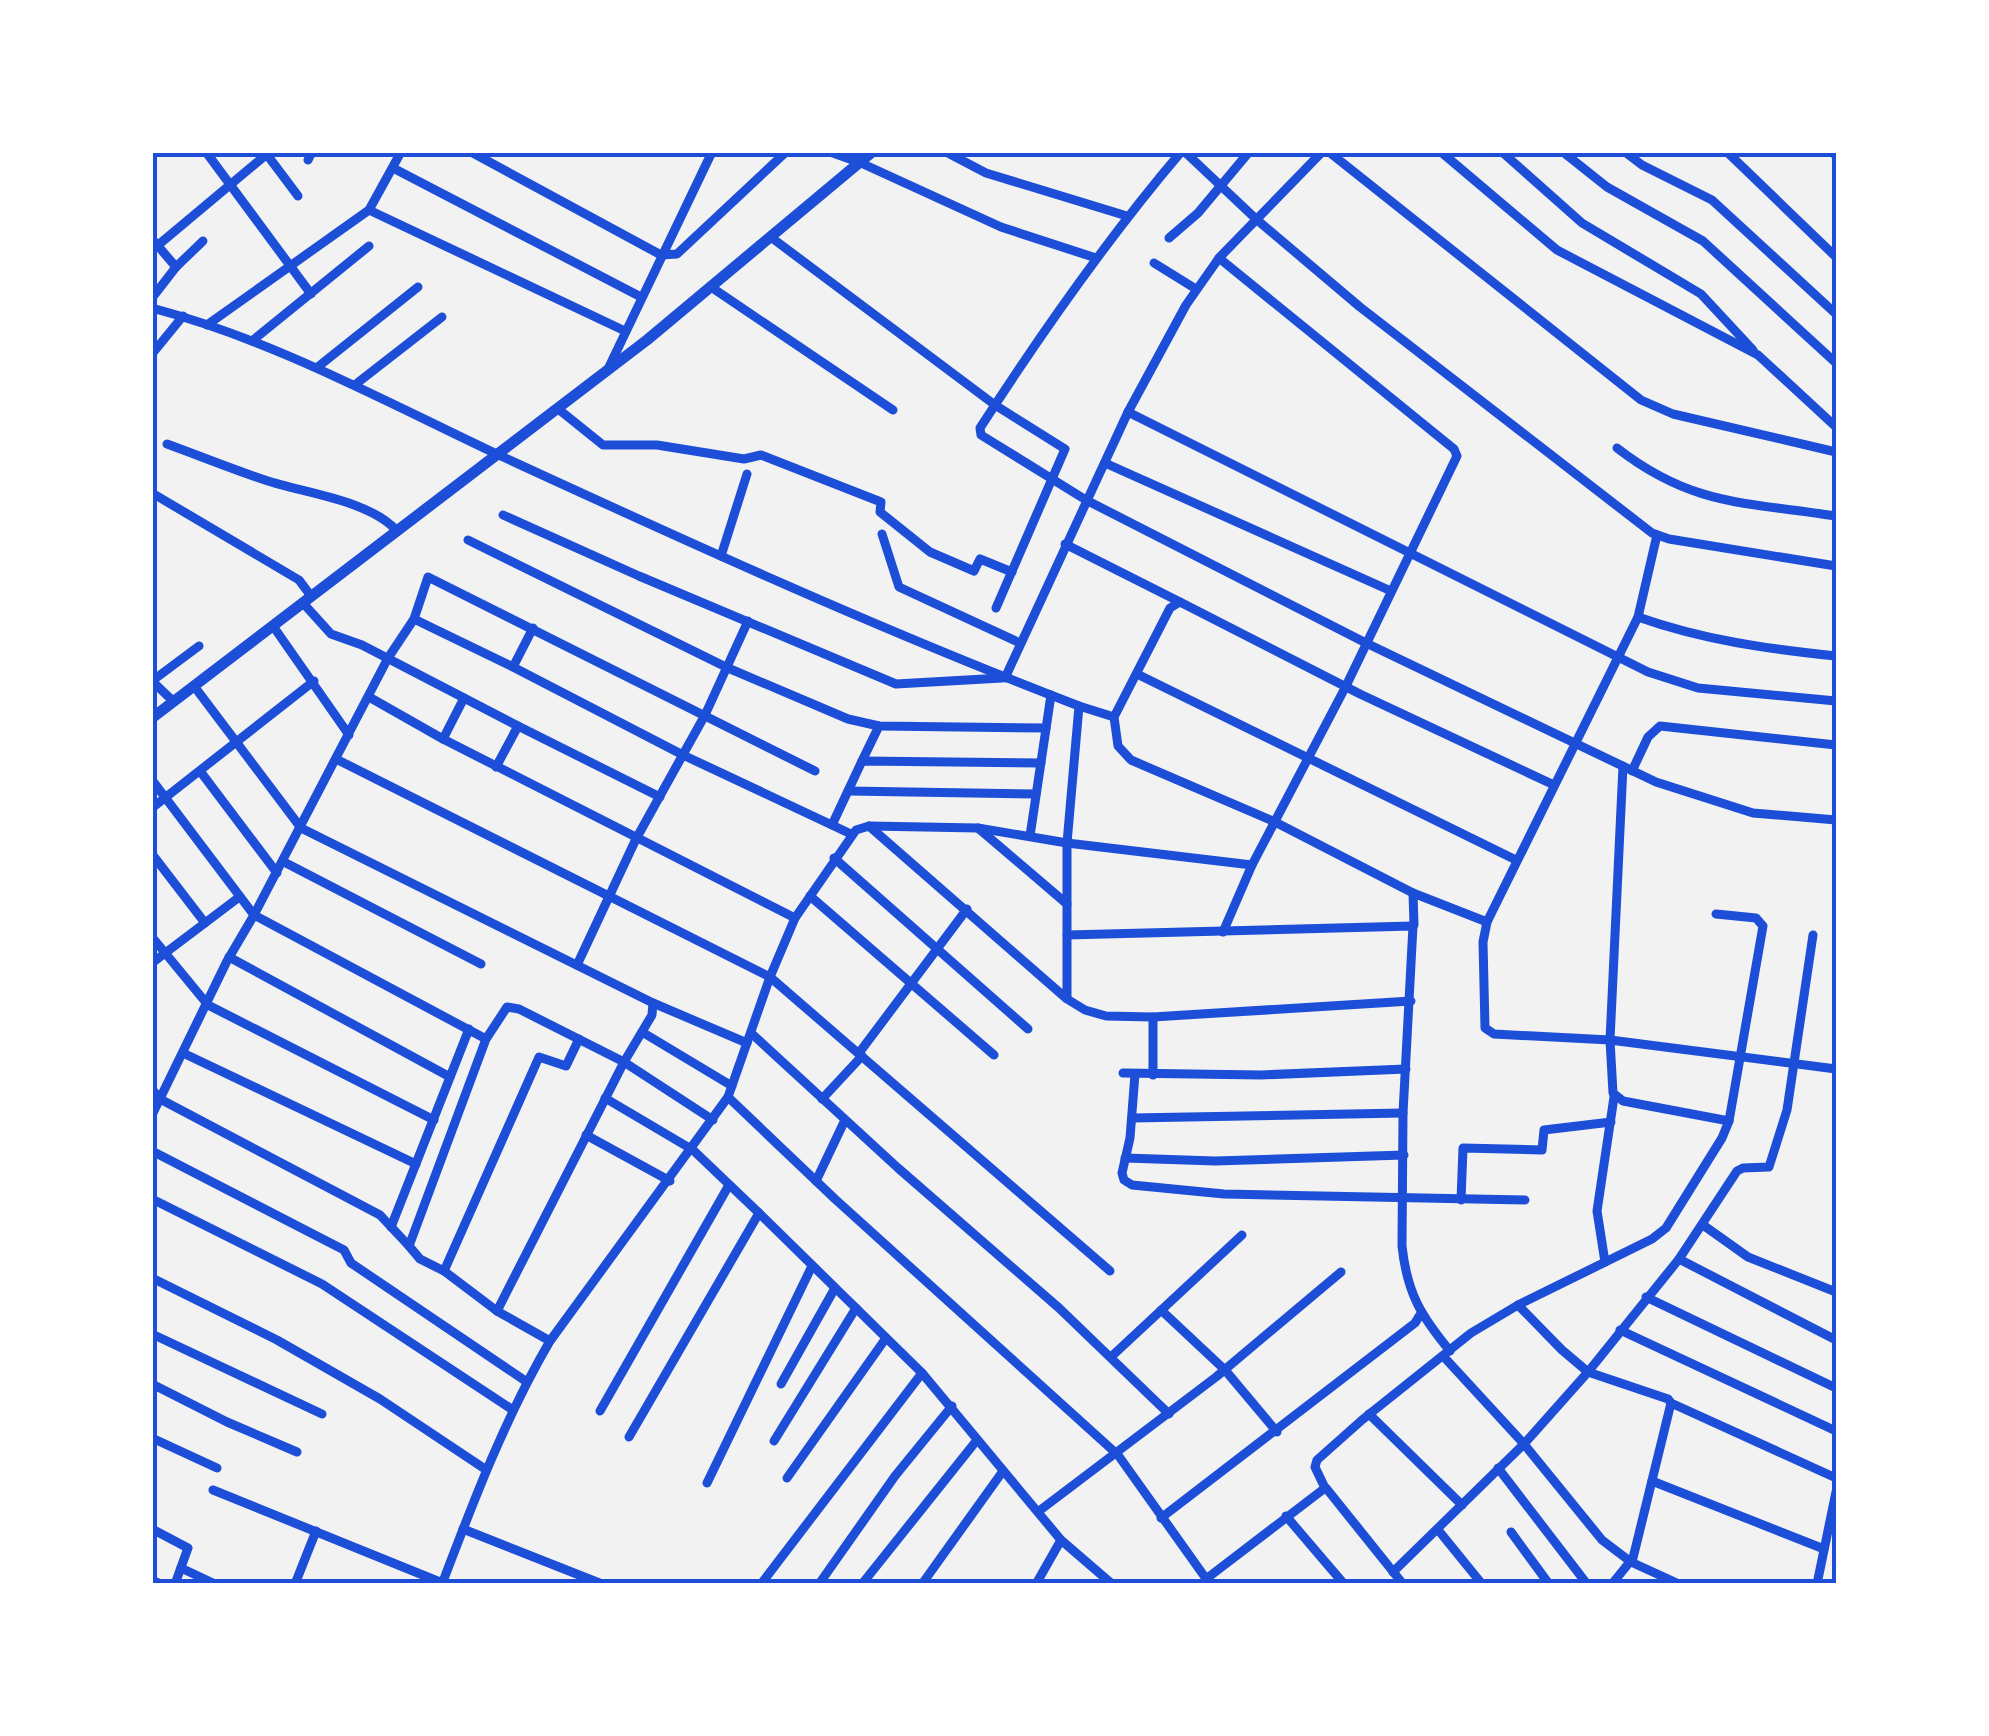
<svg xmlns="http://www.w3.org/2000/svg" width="1989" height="1736" viewBox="0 0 1989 1736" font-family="Overpass,sans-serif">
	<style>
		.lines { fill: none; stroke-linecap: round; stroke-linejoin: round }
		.minor { stroke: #1d4ed8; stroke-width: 9 }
		.tertiary { stroke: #1d4ed8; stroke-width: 11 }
		.neatline { fill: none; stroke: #1d4ed8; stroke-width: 4 }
	</style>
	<rect width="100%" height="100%" fill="#f2f2f2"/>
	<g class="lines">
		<g class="minor">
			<polyline points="206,152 311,294"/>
			<polyline points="265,152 298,196"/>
			<polyline points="471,152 661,255 677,254 786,152"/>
			<polyline points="830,152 861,163 1001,227 1096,258"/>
			<polyline points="946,152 986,173 1127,216"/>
			<path d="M1181,152C1107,239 1042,332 980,428L981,435L1086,500L1366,643L1656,782L1753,813L1836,820"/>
			<polyline points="1185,152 1256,219 1360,307 1652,533 1669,539 1836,566"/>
			<polyline points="1329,152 1641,400 1673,414 1836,452"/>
			<polyline points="1441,152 1557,250 1758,355 1836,427"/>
			<polyline points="1502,152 1582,223 1701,294 1753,350"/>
			<polyline points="1563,152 1607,187 1703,241 1836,363"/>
			<polyline points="1625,152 1642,165 1712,200 1836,314"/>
			<polyline points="1727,152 1836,257"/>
			<polyline points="1833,152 1836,156"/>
			<polyline points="308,160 312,152"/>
			<polyline points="393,168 641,297"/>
			<polyline points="369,210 625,331"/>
			<polyline points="772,238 995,405 1065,449 996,608"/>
			<polyline points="1169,238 1198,213 1249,152"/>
			<polyline points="152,239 176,267"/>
			<polyline points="157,246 267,154"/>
			<polyline points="1219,258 1454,449 1457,456 1346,686 1252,865 1223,932"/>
			<polyline points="1154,263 1196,289"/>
			<polyline points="711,287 893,410"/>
			<polyline points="152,298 176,267 203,241"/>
			<path d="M152,308C276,341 386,402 501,456C692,544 883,631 1079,706L1067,843V998"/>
			<polyline points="207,325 369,210 401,152"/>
			<polyline points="252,341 369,246"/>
			<polyline points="152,354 183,316"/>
			<polyline points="319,366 418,287"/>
			<polyline points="609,367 712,152"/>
			<polyline points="356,384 442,317"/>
			<polyline points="557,408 603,445 657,445 744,459 761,455 881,502 880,512 930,552 974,571 980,559 1012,572"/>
			<polyline points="1128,412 1648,672 1698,688 1836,701"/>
			<path d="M167,444C200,456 232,469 265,480C303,493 370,500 397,531"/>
			<path d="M1617,448C1693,507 1747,502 1836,516"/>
			<polyline points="1105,463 1391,591"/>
			<polyline points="152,493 299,580 311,596"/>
			<polyline points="503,515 639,576 896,684 1002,678"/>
			<polyline points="882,534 899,587 1020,643"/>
			<polyline points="1657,535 1638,617 1487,922 1483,942 1485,1028 1494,1034 1610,1040 1836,1069"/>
			<polyline points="468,540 728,668 848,719 879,726 1046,728"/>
			<polyline points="1065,544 1180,602"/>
			<polyline points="721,556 747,474"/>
			<polyline points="303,603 331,634 362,645 518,726"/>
			<path d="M1638,617C1703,640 1768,649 1836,656"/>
			<polyline points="414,619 513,667"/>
			<polyline points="273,626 349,735"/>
			<polyline points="533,628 513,667 683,755 851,834"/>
			<polyline points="1137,674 1516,860"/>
			<polyline points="1005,678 1128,412 1186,305 1219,258 1322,152"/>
			<polyline points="152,681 199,646"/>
			<polyline points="152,681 174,702"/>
			<polyline points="194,686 301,828 653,1003 652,1015 624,1062 497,1311 550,1341"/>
			<polyline points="369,697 443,739"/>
			<polyline points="464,698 443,739 795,918"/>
			<polyline points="1079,706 1114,717"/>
			<polyline points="336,759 770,977 1110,1271"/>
			<polyline points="862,761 879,726"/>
			<polyline points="1623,766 1610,1040 1613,1093 1623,1101 1729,1121"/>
			<polyline points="496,767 518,726 660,797"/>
			<polyline points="200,771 277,873"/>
			<polyline points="1632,771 1648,737 1660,726 1836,745"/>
			<polyline points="152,780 254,915 227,961 152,1115"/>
			<polyline points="848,791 1036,794"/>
			<polyline points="152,808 314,681"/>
			<polyline points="832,825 862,761 1041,763"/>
			<polyline points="869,826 978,828 1067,843 1252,865"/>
			<polyline points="978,828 1067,904"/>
			<polyline points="1030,836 1051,695"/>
			<polyline points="152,854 205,923"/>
			<polyline points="834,858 1028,1029"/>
			<polyline points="284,862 481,964"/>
			<polyline points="1413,893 1414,925"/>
			<polyline points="810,896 994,1055"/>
			<polyline points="1487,922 1413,893 1275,822 1131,760 1118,746 1114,717 1170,608 1180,602 1360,694 1554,785"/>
			<path d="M1067,935L1413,926L1403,1113L1402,1246C1407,1293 1421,1316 1450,1351"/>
			<polyline points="152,937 208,1005 434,1120"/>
			<polyline points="229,957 450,1077"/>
			<polyline points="152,963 238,898"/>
			<polyline points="577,965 636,839 705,715 748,621"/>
			<polyline points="653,1003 747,1043"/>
			<polyline points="642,1032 732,1086"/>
			<polyline points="751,1033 898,1168 1059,1308 1169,1414"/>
			<polyline points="486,1039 254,915 388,658 414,619 428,577 815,771"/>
			<polyline points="183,1053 416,1164"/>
			<polyline points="859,1053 967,909"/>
			<polyline points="1123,1073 1261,1075 1406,1069"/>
			<polyline points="1135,1074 1130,1138 1122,1173 1124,1180 1132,1185 1224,1194 1525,1200"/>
			<polyline points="1153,1075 1153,1017"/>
			<polyline points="152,1089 160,1099 380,1215 409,1246"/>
			<polyline points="728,1097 835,1199 1118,1455 1207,1580"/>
			<polyline points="605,1098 693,1150 759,1213 922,1373 1061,1540 1112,1584"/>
			<polyline points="822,1099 862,1056"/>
			<polyline points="1132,1118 1403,1113"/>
			<polyline points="586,1135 670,1181"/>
			<polyline points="152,1151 344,1250 351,1263 527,1382"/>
			<polyline points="1125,1158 1215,1161 1404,1155"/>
			<polyline points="816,1181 845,1120"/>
			<polyline points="152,1199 322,1284 513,1410"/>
			<polyline points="1461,1200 1463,1148 1542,1150 1544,1130 1611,1122"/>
			<polyline points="1703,1225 1748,1257 1836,1292"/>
			<polyline points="391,1227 469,1029"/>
			<polyline points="1679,1259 1836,1340"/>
			<polyline points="1605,1262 1597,1211 1614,1097"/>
			<polyline points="444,1271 539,1057 566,1066 579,1039"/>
			<polyline points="152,1278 277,1340 380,1399 485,1469"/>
			<polyline points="1646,1297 1836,1388"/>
			<polyline points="1518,1305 1562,1350 1588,1372 1668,1399 1671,1403 1836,1478"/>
			<polyline points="1161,1310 1225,1370 1277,1432"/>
			<polyline points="497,1311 444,1271 420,1259 409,1246 486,1039 507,1007 519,1009 624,1062 713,1120"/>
			<polyline points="1620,1330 1836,1431"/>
			<polyline points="152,1334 322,1414"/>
			<polyline points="1112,1356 1242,1235"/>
			<polyline points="1444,1357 1524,1444 1602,1540 1631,1562 1679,1584"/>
			<polyline points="152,1384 227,1422 297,1452"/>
			<polyline points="781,1384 835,1288"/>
			<polyline points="600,1411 729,1185"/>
			<polyline points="1369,1414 1462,1505"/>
			<polyline points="629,1437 759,1213"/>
			<polyline points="152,1438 217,1468"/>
			<polyline points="774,1441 856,1308"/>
			<polyline points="1498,1468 1587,1584"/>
			<polyline points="787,1478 886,1338"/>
			<polyline points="1652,1481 1824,1549"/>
			<polyline points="707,1483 812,1266"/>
			<polyline points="1326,1488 1403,1584"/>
			<polyline points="213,1490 445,1584"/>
			<polyline points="1039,1511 1216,1377 1341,1272"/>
			<polyline points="1286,1516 1344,1584"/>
			<polyline points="1161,1518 1415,1323 1420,1315"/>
			<polyline points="152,1529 188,1548 175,1584"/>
			<polyline points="463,1529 602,1584"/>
			<polyline points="1439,1531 1482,1584"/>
			<polyline points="1511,1532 1549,1584"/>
			<polyline points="181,1568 215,1584"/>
			<polyline points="1393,1572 1524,1444 1588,1372 1679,1259 1737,1171 1743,1168 1769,1167 1787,1110 1813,935"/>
			<polyline points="1206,1579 1325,1488 1315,1467 1317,1460 1362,1420 1471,1333 1518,1305 1652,1239 1666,1228 1722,1138 1729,1121 1763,926 1756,918 1716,914"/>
			<polyline points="152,1580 161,1584"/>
			<polyline points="295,1584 316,1531"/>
			<path d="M442,1584C474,1500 505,1418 550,1341L728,1097L770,977L795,918L856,830L869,826L1067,999L1085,1010L1106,1016L1153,1017L1411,1001"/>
			<polyline points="761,1584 922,1373"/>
			<polyline points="819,1584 895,1476 952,1406"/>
			<polyline points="862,1584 977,1440"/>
			<polyline points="922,1584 1003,1471"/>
			<polyline points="1036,1584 1061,1540"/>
			<polyline points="1612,1584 1633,1558 1671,1403"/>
			<polyline points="1817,1584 1836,1492"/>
		</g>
		<polyline class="tertiary" points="152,718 647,340 872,152"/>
	</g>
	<rect width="1989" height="1736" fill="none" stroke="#ffffff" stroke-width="310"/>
	<rect x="155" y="155" width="1679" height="1426" class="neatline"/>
</svg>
